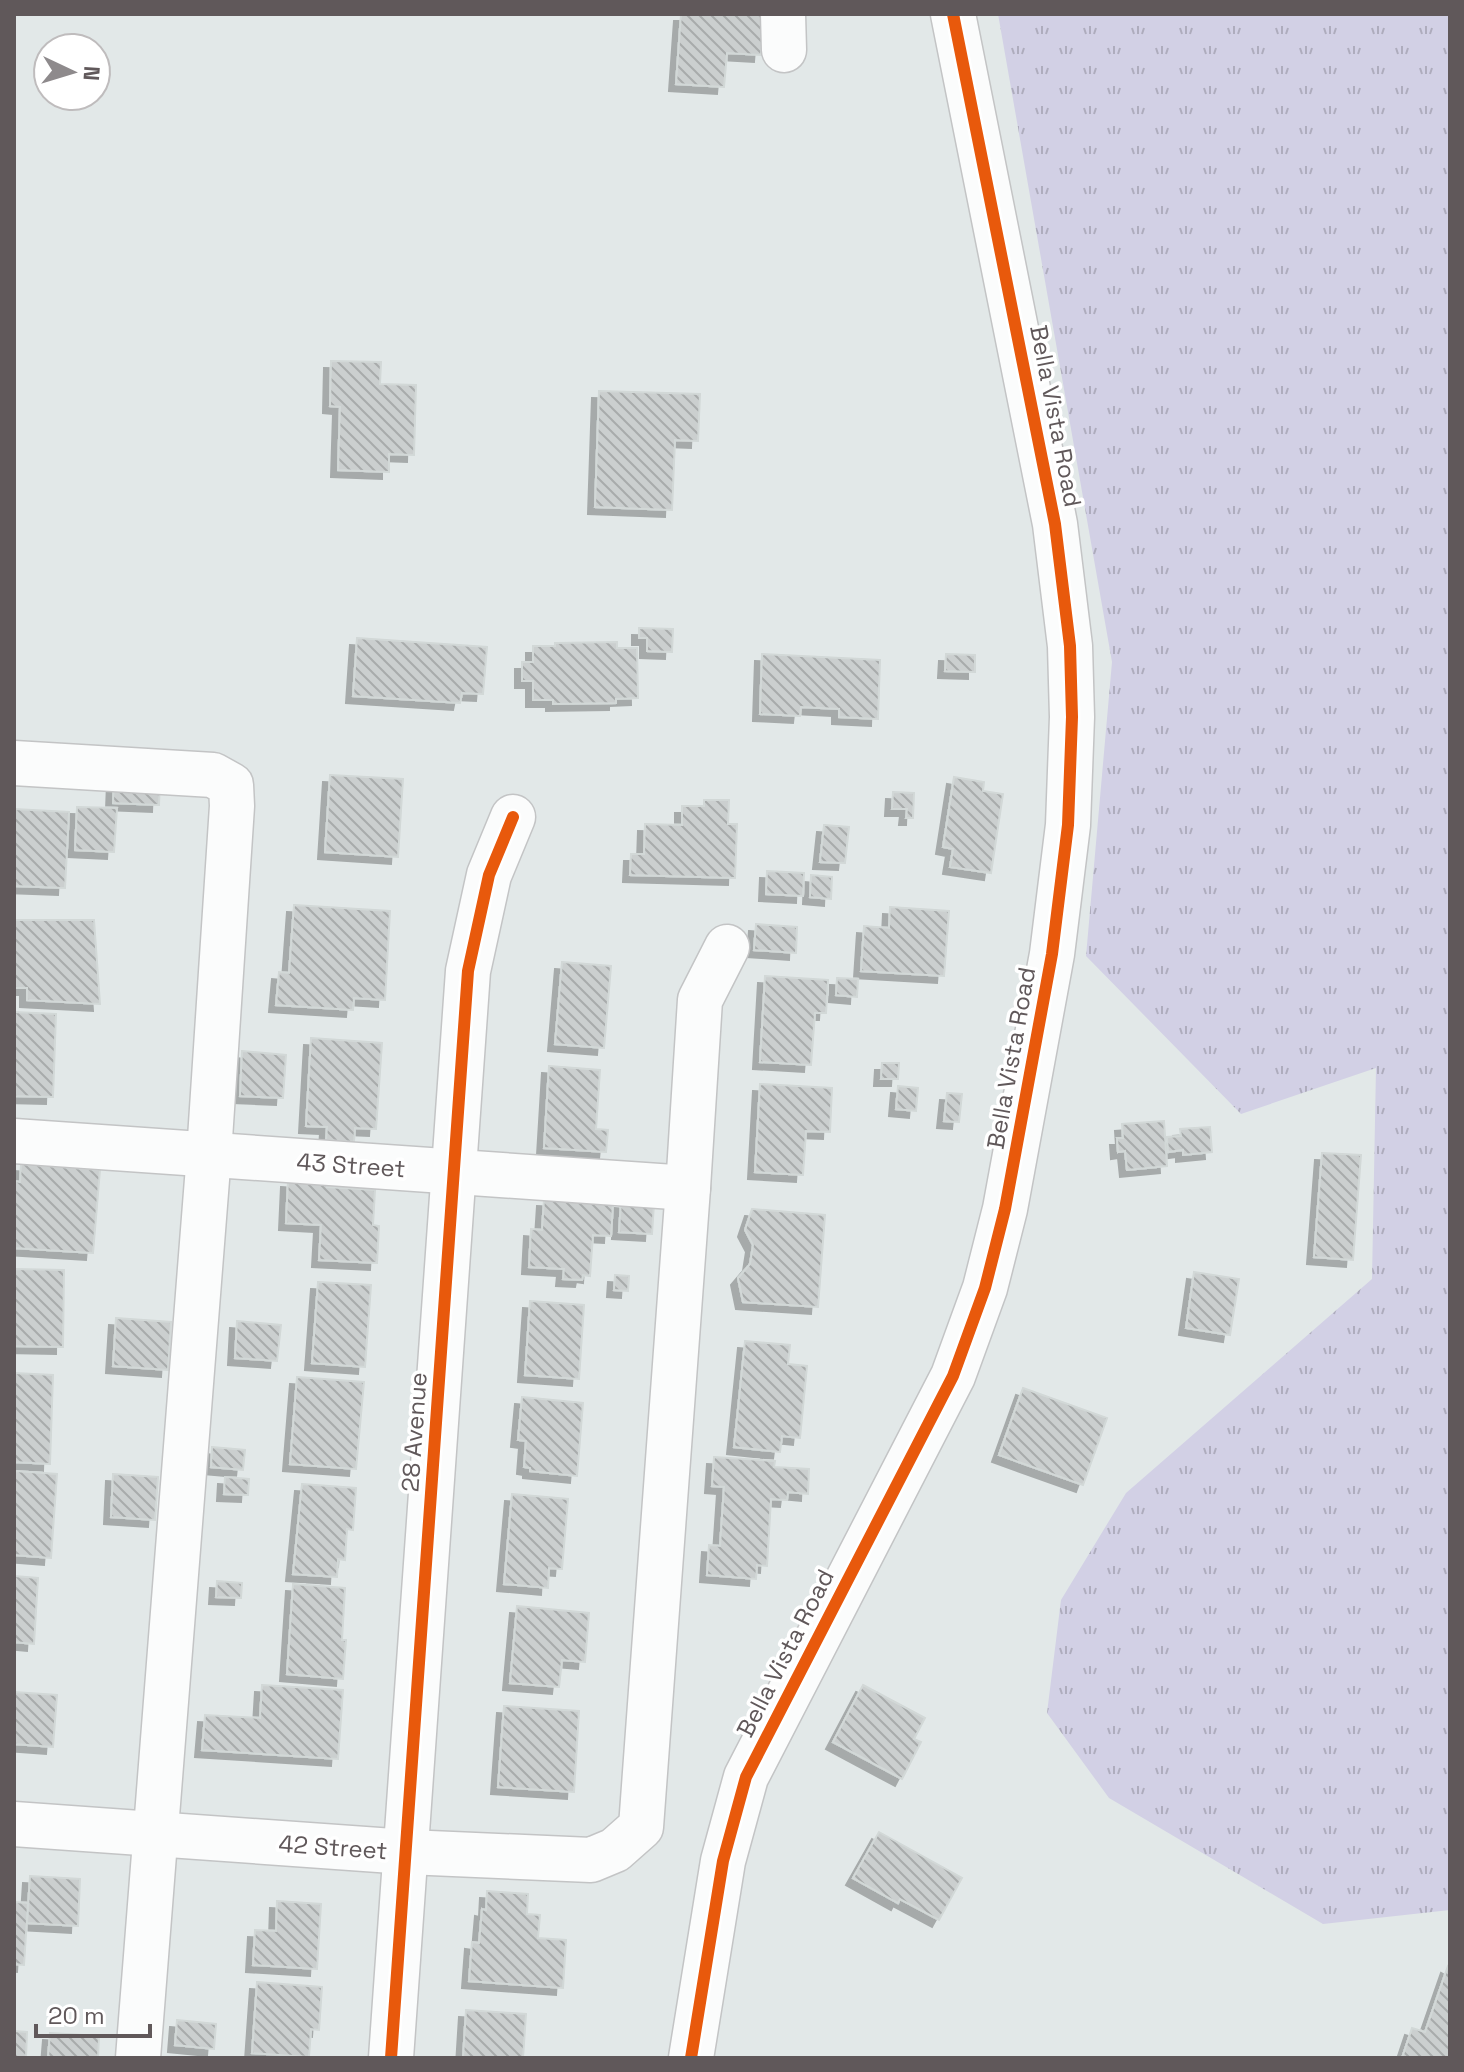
<svg xmlns="http://www.w3.org/2000/svg" width="1464" height="2072" viewBox="0 0 1464 2072" font-family="'Space Grotesk',sans-serif">
	<style>
		.grass { fill: url(#grass-tufts) }
		.building { fill: url(#building-back-hatch); stroke: #d2d8d7; stroke-width: 2; filter: url(#shadow) }
		.lines { fill: none; stroke-linecap: round; stroke-linejoin: round }
		.minor-casing { stroke: #c3c4c5; stroke-width: 47 }
		.minor { stroke: #fbfcfc; stroke-width: 44 }
		.cycleway-casing { stroke: #fff; stroke-width: 17 }
		.cycleway { stroke: #e8590c; stroke-width: 12 }
		.labels { text-anchor: middle; dominant-baseline: central; stroke-width: 7; stroke-linejoin: round; paint-order: stroke }
		.street-label { font-size: 24px; fill: #60585a; stroke: #fff }
	</style>
	<defs>
		<pattern id="grass-tufts" width="24" height="20" patternUnits="userSpaceOnUse" patternTransform="scale(2)"><rect width="24" height="20" fill="#d2d0e5"/><path d="M3 7l-1-3M5 7V3M7 7l1-3M15 17l-1-3M17 17v-4M19 17l1-3" fill="none" stroke="#aeacbd"/></pattern>
		<pattern id="building-back-hatch" width="6" height="6" patternUnits="userSpaceOnUse" patternTransform="scale(2)"><rect width="6" height="6" fill="#cbcfcf"/><path d="M-1 5l2 2M0 0l6 6M5-1l2 2" fill="none" stroke="#a8abab"/></pattern>
		<filter id="shadow"><feDropShadow dx="-7" dy="7" stdDeviation="0" flood-color="#0004"/></filter>
	</defs>
	<rect width="100%" height="100%" fill="#e2e8e8"/>
	<polygon class="grass" points="998,14 1450,14 1450,1910 1323,1924 1109,1798 1047,1713 1061,1600 1126,1493 1372,1279 1376,1068 1241,1114 1086,956 1112,662"/>
	<g class="building">
		<polygon points="681,14 764,14 761,55 727,53 724,87 676,84"/>
		<polygon points="331,361 381,362 380,384 416,385 414,455 389,454 389,472 338,470 340,407 330,406"/>
		<polygon points="599,391 700,394 698,441 675,440 672,510 595,507"/>
		<polygon points="639,628 673,629 672,652 647,651 647,638 639,638"/>
		<polygon points="357,638 487,647 483,694 462,693 460,703 353,696"/>
		<polygon points="617,642 617,648 637,648 638,698 616,699 616,703 553,704 553,700 533,700 533,681 522,681 522,662 533,662 533,646 555,646 555,643"/>
		<polygon points="762,654 880,660 878,719 839,717 839,709 801,707 800,716 760,714"/>
		<polygon points="946,654 975,655 975,672 945,671"/>
		<polygon points="330,775 403,779 398,857 325,852"/>
		<polygon points="114,777 160,779 159,805 113,803"/>
		<polygon points="954,777 984,782 983,791 1003,794 991,873 950,867 953,849 943,847"/>
		<polygon points="893,792 914,793 913,818 906,818 907,809 892,809"/>
		<polygon points="704,800 729,800 728,824 737,824 735,878 630,875 631,854 644,854 645,824 682,825 682,806 704,806"/>
		<polygon points="77,807 117,808 114,852 75,850"/>
		<polygon points="14,809 69,812 65,888 14,886"/>
		<polygon points="824,825 849,827 845,863 820,862"/>
		<polygon points="767,871 804,873 803,896 766,894"/>
		<polygon points="811,875 832,877 831,899 810,897"/>
		<polygon points="294,905 390,911 385,1000 354,998 353,1010 276,1005 279,972 289,973"/>
		<polygon points="890,907 949,911 944,976 861,971 864,926 889,928"/>
		<polygon points="14,920 94,920 100,1004 27,1000 27,988 14,988"/>
		<polygon points="756,924 797,927 796,953 754,950"/>
		<polygon points="562,962 611,966 604,1048 555,1044"/>
		<polygon points="765,976 828,980 826,1013 815,1013 811,1065 760,1062"/>
		<polygon points="837,978 858,979 857,997 836,995"/>
		<polygon points="14,1012 56,1014 53,1097 14,1096"/>
		<polygon points="311,1038 382,1043 376,1129 355,1128 354,1142 326,1140 327,1127 306,1126"/>
		<polygon points="242,1051 286,1055 283,1098 240,1096"/>
		<polygon points="882,1063 899,1063 898,1079 881,1079"/>
		<polygon points="549,1066 600,1070 596,1129 608,1130 606,1152 544,1148"/>
		<polygon points="760,1084 832,1088 830,1132 806,1131 803,1175 755,1172"/>
		<polygon points="898,1086 918,1088 916,1111 896,1109"/>
		<polygon points="947,1093 962,1094 959,1122 944,1121"/>
		<polygon points="1164,1121 1167,1166 1127,1170 1125,1151 1118,1152 1117,1138 1123,1138 1122,1124"/>
		<polygon points="1210,1127 1212,1152 1183,1155 1183,1150 1168,1152 1167,1137 1181,1136 1180,1129"/>
		<polygon points="1322,1153 1361,1155 1353,1260 1314,1257"/>
		<polygon points="21,1164 100,1170 93,1253 14,1248 14,1181 20,1182"/>
		<polygon points="288,1180 328,1183 327,1187 375,1190 373,1225 379,1226 377,1263 319,1260 321,1225 286,1223"/>
		<polygon points="544,1199 613,1203 611,1236 593,1235 590,1276 583,1275 582,1280 563,1279 564,1269 529,1267 531,1229 542,1230"/>
		<polygon points="621,1201 654,1204 652,1234 619,1232"/>
		<polygon points="752,1209 825,1215 818,1307 743,1302 738,1278 750,1264 753,1245 745,1230"/>
		<polygon points="14,1269 64,1270 63,1347 14,1346"/>
		<polygon points="1194,1272 1239,1279 1230,1335 1186,1328"/>
		<polygon points="615,1275 629,1276 628,1291 614,1290"/>
		<polygon points="318,1282 371,1285 365,1367 312,1363"/>
		<polygon points="530,1301 584,1305 579,1379 525,1375"/>
		<polygon points="116,1318 171,1322 168,1370 113,1366"/>
		<polygon points="237,1321 281,1325 277,1361 235,1358"/>
		<polygon points="745,1341 790,1345 788,1364 807,1366 800,1438 782,1436 780,1452 734,1447"/>
		<polygon points="14,1373 53,1375 50,1464 14,1462"/>
		<polygon points="297,1377 364,1382 356,1469 290,1464"/>
		<polygon points="1023,1388 1107,1418 1083,1485 999,1455"/>
		<polygon points="522,1397 583,1403 577,1476 530,1471 530,1468 524,1467 526,1441 518,1440"/>
		<polygon points="212,1447 245,1450 243,1470 211,1467"/>
		<polygon points="714,1457 775,1461 774,1467 809,1469 808,1494 788,1492 787,1500 771,1499 767,1566 757,1565 756,1579 707,1575 709,1545 720,1546 724,1487 712,1486"/>
		<polygon points="14,1471 57,1474 51,1558 14,1555"/>
		<polygon points="113,1474 158,1477 155,1520 111,1517"/>
		<polygon points="225,1477 249,1479 248,1495 224,1494"/>
		<polygon points="302,1484 356,1488 353,1530 347,1529 345,1560 338,1559 337,1577 293,1574"/>
		<polygon points="512,1494 568,1499 562,1569 549,1568 548,1588 504,1584"/>
		<polygon points="14,1576 38,1578 34,1644 14,1642"/>
		<polygon points="217,1581 242,1583 241,1598 216,1597"/>
		<polygon points="293,1584 345,1588 342,1640 346,1640 343,1679 287,1674"/>
		<polygon points="517,1606 589,1613 585,1662 562,1660 559,1687 510,1683"/>
		<polygon points="262,1685 343,1690 338,1759 202,1750 205,1715 260,1718"/>
		<polygon points="863,1685 925,1718 914,1739 921,1742 902,1779 833,1742"/>
		<polygon points="14,1692 57,1695 53,1747 14,1744"/>
		<polygon points="504,1706 579,1711 574,1792 498,1787"/>
		<polygon points="879,1832 962,1878 939,1920 900,1899 898,1903 853,1878"/>
		<polygon points="30,1876 80,1879 78,1926 27,1923"/>
		<polygon points="487,1891 528,1894 527,1914 540,1915 538,1938 566,1940 563,1988 469,1981 472,1942 479,1943 482,1909 486,1910"/>
		<polygon points="277,1901 321,1904 317,1969 253,1965 255,1930 276,1931"/>
		<polygon points="14,1902 28,1903 24,1965 14,1964"/>
		<polygon points="1448,1966 1450,1967 1450,2058 1402,2058 1412,2028 1425,2032"/>
		<polygon points="257,1982 322,1987 319,2030 311,2029 309,2057 252,2053"/>
		<polygon points="466,2010 526,2014 523,2058 463,2058"/>
		<polygon points="177,2020 216,2024 214,2049 175,2045"/>
		<polygon points="14,2031 27,2032 26,2058 14,2058"/>
		<polygon points="50,2033 99,2036 98,2058 48,2058"/>
	</g>
	<g class="lines">
		<defs>
			<g id="minor">
				<polyline points="783,14 784,50"/>
				<polyline points="14,763 213,775 231,785 232,806 209,1154 138,2058"/>
				<polyline points="14,1141 688,1188"/>
				<polyline points="14,1824 407,1852 591,1860 615,1850 641,1827 688,1188 700,1000 727,947"/>
				<polyline points="391,2058 468,971 489,875 513,817"/>
				<polyline points="691,2058 723,1861 746,1777 953,1376 985,1288 1005,1209 1052,954 1068,825 1072,717 1070,646 1055,524 953,14"/>
			</g>
		</defs>
		<use href="#minor" class="minor-casing"/>
		<use href="#minor" class="minor"/>
		<defs>
			<g id="cycleway">
				<polyline points="391,2058 468,971 489,875 513,817"/>
				<polyline points="691,2058 723,1861 746,1777 953,1376 985,1288 1005,1209 1052,954 1068,825 1072,717 1070,646 1055,524 953,14"/>
			</g>
		</defs>
		<use href="#cycleway" class="cycleway-casing"/>
		<use href="#cycleway" class="cycleway"/>
	</g>
	<g class="labels">
		<g class="street-label">
			<text transform="translate(1056 416) rotate(79)">Bella Vista Road</text>
			<text transform="translate(1011 1058) rotate(-80)">Bella Vista Road</text>
			<text transform="translate(351 1165) rotate(4)">43 Street</text>
			<text transform="translate(414 1432) rotate(-86)">28 Avenue</text>
			<text transform="translate(785 1653) rotate(-63)">Bella Vista Road</text>
			<text transform="translate(333 1847) rotate(4)">42 Street</text>
		</g>
	</g>
	<rect width="1464" height="2072" fill="none" stroke="#60585a" stroke-width="32"/>
	<g transform="translate(72 72) rotate(94)"><circle r="38" fill="#ffffff" stroke="#bfbcbd" stroke-width="2"/>
	<path d="M0-6L14 30L0 20L-14 30Z" fill="#8e8a8c"/>
	<text y="-12" font-size="22" font-weight="bold" text-anchor="middle" fill="#60585a">N</text>
	</g>
	<path d="M36 2024v12h114v-12" fill="none" stroke="#60585a" stroke-width="4"/>
	<text x="48" y="2024" font-size="24" fill="#60585a" stroke="#ffffff" stroke-width="6" paint-order="stroke">20 m</text>
</svg>
